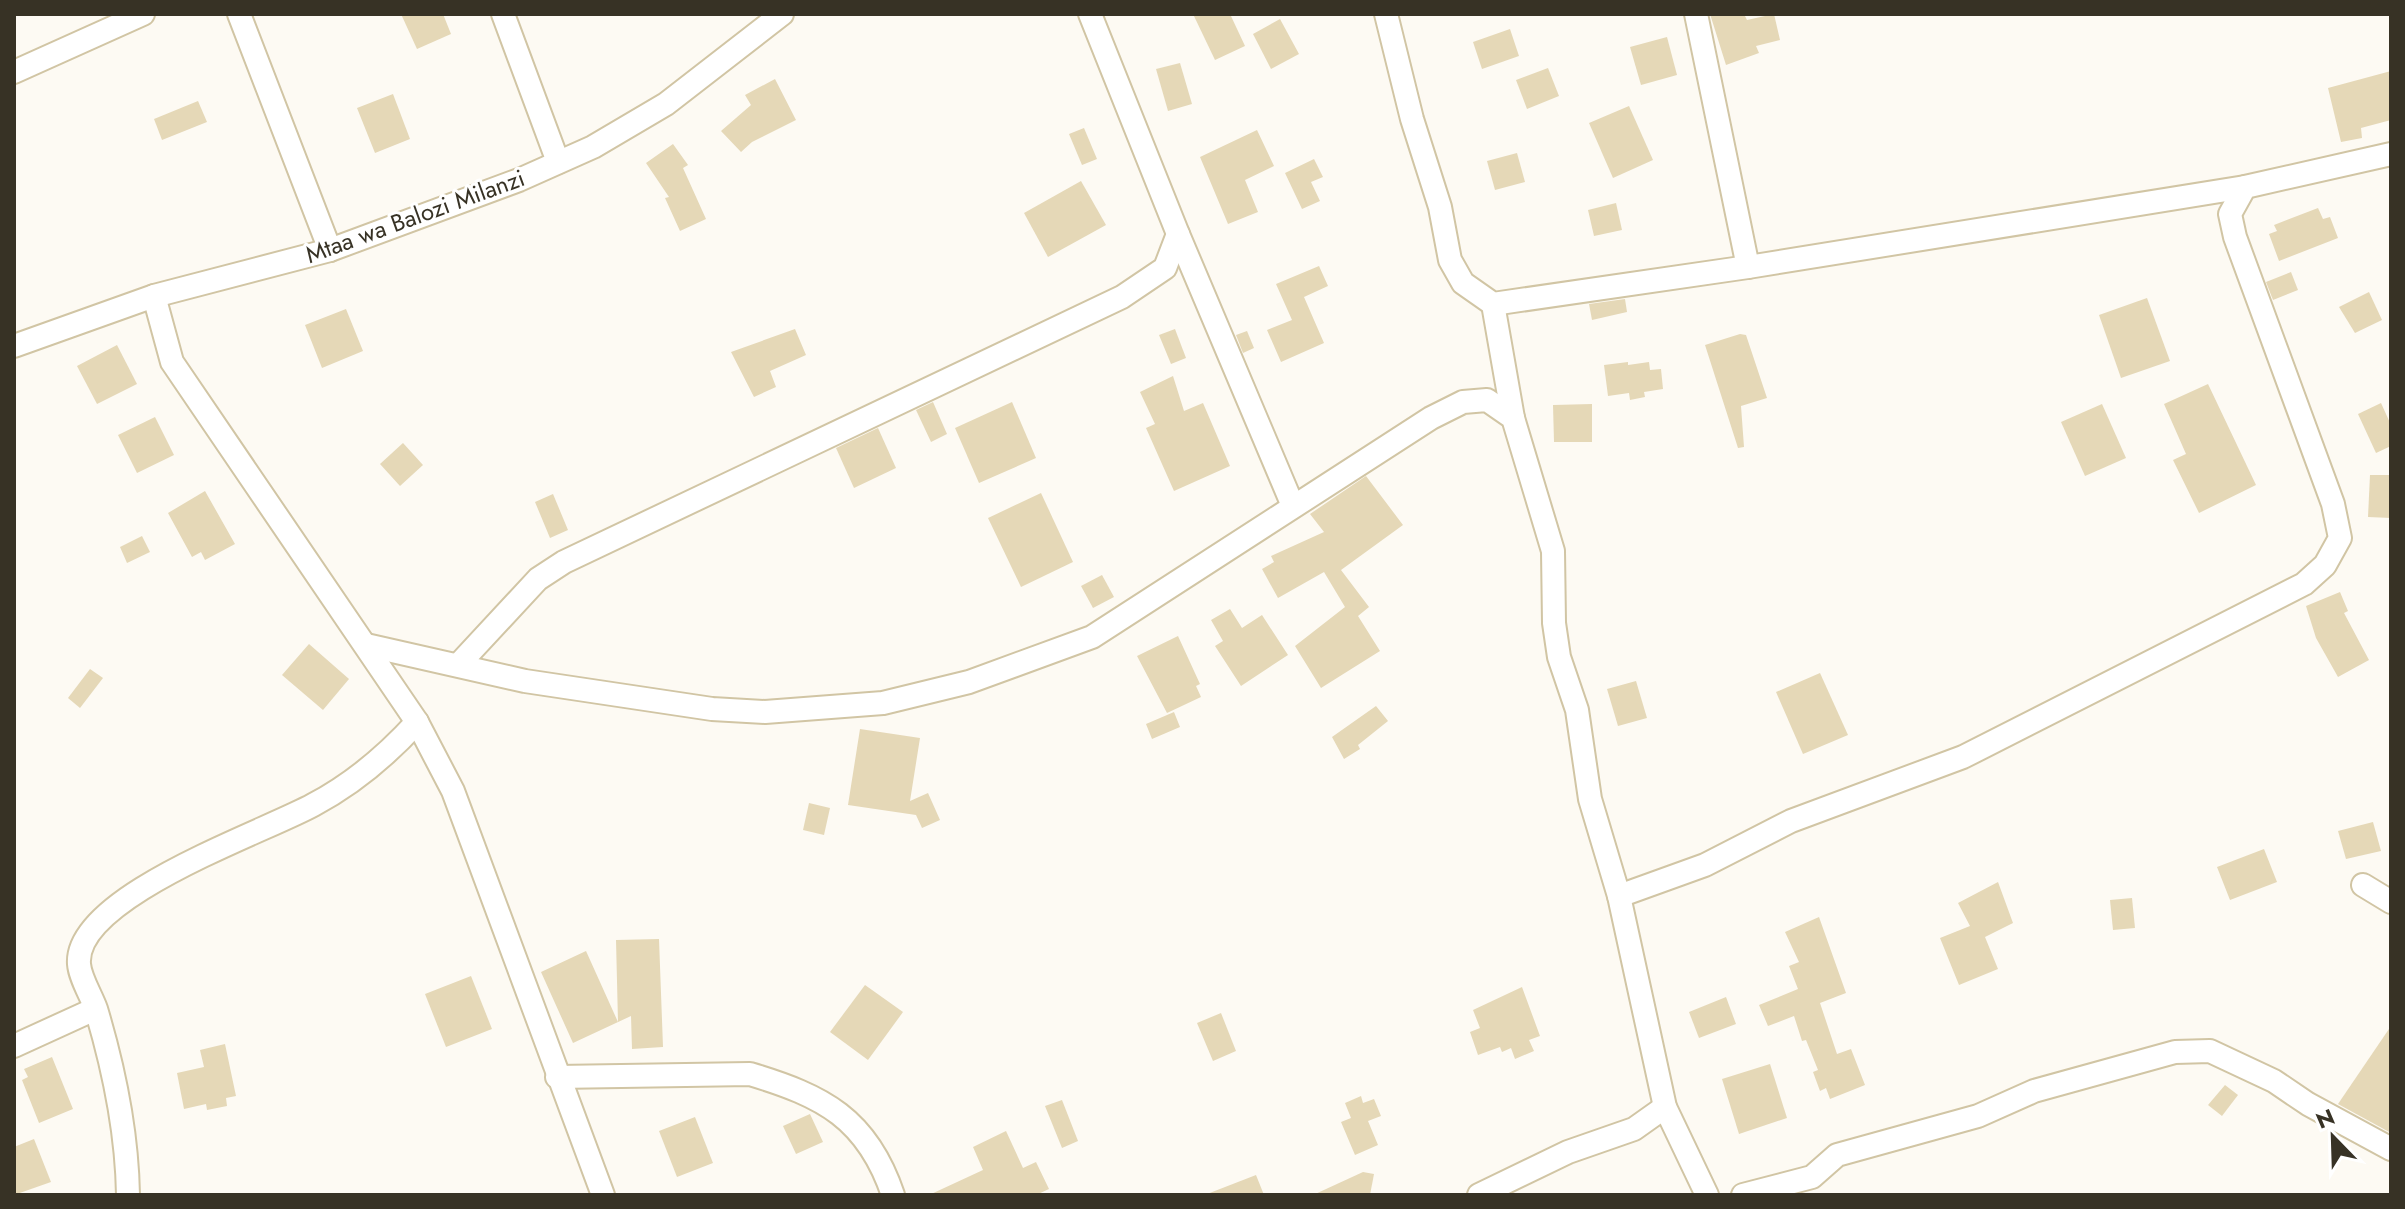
<svg xmlns="http://www.w3.org/2000/svg" width="2405" height="1209" viewBox="0 0 2405 1209" font-family="Jost,sans-serif">
	<style>
		.building { fill: #e5d8b7 }
		.lines { fill: none; stroke-linecap: round; stroke-linejoin: round }
		.street-casing { stroke: #d1c5a4; stroke-width: 26 }
		.street { stroke: #fff; stroke-width: 22 }
		.labels { text-anchor: middle; dominant-baseline: central; stroke-width: 6; stroke-linejoin: round; paint-order: stroke }
		.street-label { font-size: 24px; fill: #373225; stroke: #fff }
	</style>
	<rect width="100%" height="100%" fill="#fdfaf3"/>
	<g class="building">
		<polygon points="401,14 443,14 451,34 417,49"/>
		<polygon points="1193,14 1230,14 1245,46 1215,60"/>
		<polygon points="1710,14 1744,14 1747,20 1774,14 1780,40 1756,46 1759,53 1726,65"/>
		<polygon points="1280,19 1299,54 1271,69 1253,34"/>
		<polygon points="1510,29 1519,56 1482,69 1473,42"/>
		<polygon points="1667,37 1677,75 1641,85 1630,47"/>
		<polygon points="1180,63 1192,104 1168,111 1156,69"/>
		<polygon points="1548,68 1559,96 1527,109 1516,80"/>
		<polygon points="2391,71 2391,120 2361,128 2362,138 2341,142 2328,88"/>
		<polygon points="775,79 796,120 752,142 741,152 721,131 751,105 745,95"/>
		<polygon points="393,94 410,139 375,153 357,108"/>
		<polygon points="198,101 207,122 162,140 154,119"/>
		<polygon points="1629,106 1653,160 1613,178 1589,123"/>
		<polygon points="1084,128 1097,159 1082,165 1069,134"/>
		<polygon points="1257,130 1274,166 1245,180 1258,212 1228,224 1200,157"/>
		<polygon points="673,144 688,165 683,168 706,219 680,231 665,198 669,197 646,163"/>
		<polygon points="1517,153 1525,182 1495,190 1487,161"/>
		<polygon points="1314,159 1323,177 1311,182 1320,201 1302,209 1285,173"/>
		<polygon points="1081,181 1106,225 1048,257 1024,213"/>
		<polygon points="1616,203 1622,230 1594,236 1588,210"/>
		<polygon points="2318,208 2323,219 2330,217 2338,238 2279,261 2269,234 2277,231 2274,225"/>
		<polygon points="1319,266 1328,286 1304,297 1324,343 1281,362 1267,330 1292,320 1276,284"/>
		<polygon points="2291,272 2298,290 2273,300 2266,282"/>
		<polygon points="2369,292 2382,320 2355,333 2339,307"/>
		<polygon points="2147,298 2170,361 2121,378 2099,315"/>
		<polygon points="1625,299 1627,312 1592,320 1589,304"/>
		<polygon points="346,309 363,351 322,368 305,325"/>
		<polygon points="795,329 806,355 770,371 776,387 754,397 731,352"/>
		<polygon points="1175,329 1186,358 1171,364 1159,335"/>
		<polygon points="1247,331 1254,348 1243,353 1236,335"/>
		<polygon points="1740,334 1746,335 1767,398 1741,406 1744,447 1738,448 1705,345"/>
		<polygon points="117,345 137,384 97,404 77,366"/>
		<polygon points="1628,362 1628,365 1649,362 1650,370 1661,369 1663,389 1644,392 1645,397 1630,400 1629,393 1608,396 1604,365"/>
		<polygon points="1173,376 1184,411 1203,403 1230,466 1174,491 1146,428 1155,424 1140,392"/>
		<polygon points="2208,384 2256,485 2199,513 2173,460 2186,454 2164,404"/>
		<polygon points="933,402 947,434 931,442 916,410"/>
		<polygon points="1012,402 1036,458 979,483 955,428"/>
		<polygon points="2381,403 2391,425 2391,446 2376,453 2358,414"/>
		<polygon points="1592,404 1592,442 1554,442 1553,405"/>
		<polygon points="2102,404 2126,458 2085,476 2061,422"/>
		<polygon points="155,417 174,455 137,473 118,435"/>
		<polygon points="878,428 896,468 854,488 836,448"/>
		<polygon points="403,443 423,465 400,486 380,464"/>
		<polygon points="2370,475 2391,475 2391,518 2368,517"/>
		<polygon points="1366,476 1403,525 1341,570 1369,607 1358,616 1380,651 1321,688 1295,646 1345,607 1324,572 1278,598 1262,569 1274,562 1271,556 1324,532 1310,514"/>
		<polygon points="205,491 235,544 205,560 201,552 192,557 168,513"/>
		<polygon points="1041,493 1073,562 1021,587 988,518"/>
		<polygon points="553,494 568,530 550,538 535,502"/>
		<polygon points="142,536 150,552 127,563 120,547"/>
		<polygon points="1102,575 1114,597 1093,608 1081,586"/>
		<polygon points="2340,592 2348,611 2344,613 2369,660 2338,677 2316,638 2306,606"/>
		<polygon points="1230,609 1242,628 1262,615 1288,655 1241,686 1215,646 1223,641 1211,620"/>
		<polygon points="1178,636 1200,684 1196,686 1201,697 1167,713 1137,656"/>
		<polygon points="309,644 349,679 323,710 282,675"/>
		<polygon points="90,669 103,678 80,708 68,698"/>
		<polygon points="1820,673 1848,735 1803,754 1776,692"/>
		<polygon points="1636,681 1647,718 1618,726 1607,689"/>
		<polygon points="1376,706 1388,721 1358,745 1360,749 1344,759 1332,737"/>
		<polygon points="1174,712 1180,727 1152,739 1146,724"/>
		<polygon points="860,729 920,738 910,801 928,793 940,820 922,828 916,815 848,805"/>
		<polygon points="809,803 830,808 824,835 803,830"/>
		<polygon points="2373,822 2381,851 2346,859 2338,831"/>
		<polygon points="2264,849 2277,882 2230,900 2217,867"/>
		<polygon points="1998,882 2013,923 1985,937 1998,969 1959,985 1940,938 1970,926 1958,903"/>
		<polygon points="2132,898 2135,928 2113,930 2110,900"/>
		<polygon points="1819,917 1846,993 1820,1003 1837,1054 1851,1049 1865,1085 1830,1099 1826,1088 1820,1091 1813,1072 1818,1070 1806,1040 1802,1041 1794,1016 1768,1026 1759,1005 1798,989 1789,966 1799,962 1785,932"/>
		<polygon points="659,939 663,1047 632,1049 631,1016 573,1043 541,972 586,951 618,1022 616,940"/>
		<polygon points="471,976 492,1029 446,1047 425,994"/>
		<polygon points="865,985 903,1012 868,1060 830,1032"/>
		<polygon points="1522,987 1540,1036 1529,1040 1534,1051 1515,1059 1511,1048 1502,1052 1500,1047 1478,1055 1470,1032 1480,1028 1473,1010"/>
		<polygon points="1726,997 1736,1024 1699,1038 1689,1012"/>
		<polygon points="1221,1013 1236,1051 1213,1061 1197,1023"/>
		<polygon points="2391,1026 2391,1133 2338,1104"/>
		<polygon points="225,1044 236,1096 226,1098 227,1106 207,1110 206,1104 184,1109 177,1073 204,1067 200,1050"/>
		<polygon points="52,1057 73,1109 39,1123 22,1080 28,1077 24,1069"/>
		<polygon points="1770,1064 1787,1118 1739,1134 1722,1079"/>
		<polygon points="2225,1085 2238,1095 2222,1116 2208,1105"/>
		<polygon points="1361,1096 1363,1103 1374,1099 1381,1116 1368,1121 1378,1145 1355,1155 1341,1122 1351,1118 1345,1103"/>
		<polygon points="1062,1100 1078,1141 1062,1148 1045,1106"/>
		<polygon points="810,1114 823,1142 796,1154 783,1126"/>
		<polygon points="695,1117 713,1163 677,1177 659,1131"/>
		<polygon points="1006,1131 1023,1168 1036,1162 1049,1189 1036,1195 929,1195 983,1170 973,1147"/>
		<polygon points="34,1139 51,1182 14,1195 14,1147"/>
		<polygon points="1363,1172 1374,1174 1370,1195 1313,1195"/>
		<polygon points="1256,1175 1264,1195 1207,1195 1207,1194"/>
	</g>
	<g class="lines">
		<defs>
			<g id="street">
				<polyline points="239,14 330,250"/>
				<polyline points="503,14 558,162"/>
				<polyline points="1090,14 1178,234 1293,506"/>
				<polyline points="1386,14 1412,119 1440,207 1450,260 1463,283 1493,304 1748,267 2245,187"/>
				<polyline points="1696,14 1748,267"/>
				<polyline points="14,72 143,14"/>
				<polyline points="154,296 172,362 417,722 453,791 603,1195"/>
				<polyline points="1493,304 1513,418"/>
				<polyline points="14,346 154,296 330,250 519,180 593,147 666,104 782,14"/>
				<polyline points="366,645 525,681 712,709 765,712 883,703 969,682 1092,637 1431,418 1463,402 1487,400 1513,418 1553,551 1554,623 1559,657 1577,710 1590,799 1619,896 1665,1107 1707,1195"/>
				<polyline points="460,663 538,579 564,562 1122,297 1165,268 1178,234"/>
				<polyline points="2363,885 2391,902"/>
				<polyline points="1619,896 1705,865 1791,821 1963,757 2304,584 2325,565 2340,538 2333,504 2235,237 2230,214 2245,187 2391,154"/>
				<polyline points="14,1046 95,1009"/>
				<path d="M557,1077L750,1074C823,1096 867,1118 893,1195"/>
				<path d="M128,1195C127,1133 114,1069 96,1009C91,995 80,978 79,964C74,897 262,833 313,805C351,785 388,754 417,722"/>
				<polyline points="1479,1195 1568,1152 1634,1129 1665,1107"/>
				<polyline points="1743,1195 1812,1177 1837,1155 1978,1116 2034,1091 2175,1052 2210,1051 2274,1081 2308,1104 2391,1149"/>
			</g>
		</defs>
		<use href="#street" class="street-casing"/>
		<use href="#street" class="street"/>
	</g>
	<g class="labels">
		<g class="street-label">
			<text transform="translate(415 216) rotate(-20)">Mtaa wa Balozi Milanzi</text>
		</g>
	</g>
	<rect width="2405" height="1209" fill="none" stroke="#373225" stroke-width="32"/>
	<g transform="translate(2333 1137) rotate(337)" stroke="#ffffff" stroke-width="6" paint-order="stroke">
	<path d="M0-6L14 30L0 20L-14 30Z" fill="#373225"/>
	<text y="-12" font-size="22" font-weight="bold" text-anchor="middle" fill="#373225">N</text>
	</g>
</svg>
